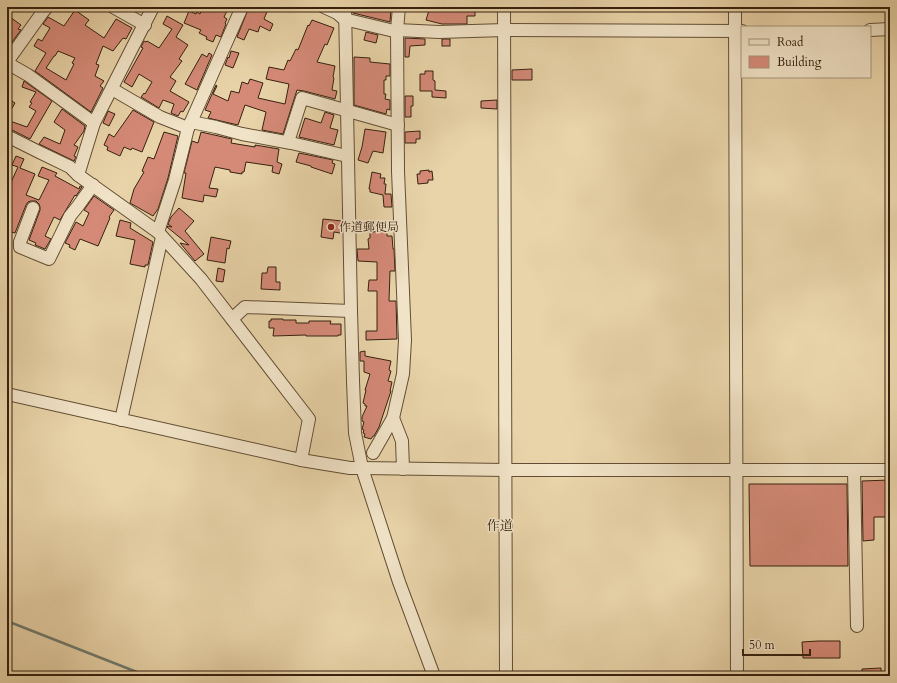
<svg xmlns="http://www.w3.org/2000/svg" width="897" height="683" viewBox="0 0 897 683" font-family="Cardo,'Noto Serif JP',serif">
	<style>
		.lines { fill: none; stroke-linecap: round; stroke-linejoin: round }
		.stream { stroke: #717b6f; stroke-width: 2.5 }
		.building { fill: #d58a78; stroke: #35210e; fill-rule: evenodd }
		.minor-casing { stroke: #624e35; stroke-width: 14 }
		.minor { stroke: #f1e3c7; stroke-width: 12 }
		.poi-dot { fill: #8f2418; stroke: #f1e3c7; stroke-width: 1.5 }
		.labels { text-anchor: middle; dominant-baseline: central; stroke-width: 3; stroke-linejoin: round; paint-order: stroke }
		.poi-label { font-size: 12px; fill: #35210e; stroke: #f1e3c7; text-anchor: start }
		.neighbourhood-label { font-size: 13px; fill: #35210e; stroke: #f1e3c7 }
	</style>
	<rect width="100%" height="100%" fill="#e9d4a9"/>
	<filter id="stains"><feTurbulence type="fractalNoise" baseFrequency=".005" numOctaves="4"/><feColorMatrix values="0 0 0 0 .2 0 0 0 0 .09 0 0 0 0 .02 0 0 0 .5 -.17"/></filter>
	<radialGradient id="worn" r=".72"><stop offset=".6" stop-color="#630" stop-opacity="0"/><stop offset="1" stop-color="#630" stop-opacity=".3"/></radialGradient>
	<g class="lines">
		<polyline class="stream" points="7,621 147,676"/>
	</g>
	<g class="building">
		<polygon points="212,7 229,7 224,17 227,19 225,23 226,24 221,37 216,35 213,42 206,39 207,37 199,33 201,30 184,23 189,11 196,14 197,12 200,14 202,9 209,12"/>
		<polygon points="249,7 269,7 264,19 273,24 270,31 260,26 258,32 249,29 244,40 237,37"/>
		<polygon points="352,7 382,7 391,9 390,22 353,13"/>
		<polygon points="430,7 475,8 475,16 467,16 467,24 442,24 426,20"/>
		<path d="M75,10L89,20L85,25L104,38L116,19L132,28L126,39L123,38L113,51L103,46L96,64L99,65L95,76L104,81L100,86L103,88L91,112L35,71L46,53L34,46L38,39L42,41L50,28L43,24L48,17L64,26ZM58,51L75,58L72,63L74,64L66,80L46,68L54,56H55Z"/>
		<polygon points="7,15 21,25 18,29 21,30 9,46 7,44"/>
		<polygon points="167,16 183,25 176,37 188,45 179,59 182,61 170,77 176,81 170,91 189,102 183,112 181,111 178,116 171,113 174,104 163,100 159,108 141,97 144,93 145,94 152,82 139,74 132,87 124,82 143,48 141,47 144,41 146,42 147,41 159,48 172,29 163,24"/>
		<polygon points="312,20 334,28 327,45 325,44 317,62 335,66 333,77 334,78 332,90 337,91 335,99 304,91 297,90 283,134 262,130 266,112 245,105 238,125 208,118 211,112 205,110 216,85 217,86 213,94 228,101 231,91 239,93 242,82 248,84 250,79 263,83 258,98 285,104 289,84 266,79 269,67 284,70 288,60 290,61 296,49 298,50 308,25 309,26"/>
		<polygon points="366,32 378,35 376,43 364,40"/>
		<polygon points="405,38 425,39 425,45 410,46 409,57 405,57"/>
		<rect x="442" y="39" width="8" height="7"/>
		<polygon points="231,51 239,53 233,68 225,65 228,57 229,58"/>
		<polygon points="209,53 212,55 197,90 185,84 202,54 207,57"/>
		<polygon points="354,57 370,58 370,62 390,64 390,76 386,76 386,80 384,80 384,94 386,94 385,99 390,100 390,110 387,109 386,114 354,105"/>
		<polygon points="532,69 532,80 512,80 512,70"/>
		<polygon points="425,71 433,71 433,80 435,81 435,90 446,91 446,98 432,97 432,91 420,91 420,74 425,74"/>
		<polygon points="24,81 52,101 30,139 10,129 7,129 7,120 27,127 36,111 29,107 32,103 30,102 36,92 22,87"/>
		<polygon points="405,96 413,96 413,106 411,106 411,117 405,117"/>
		<polygon points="7,98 15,103 7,117"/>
		<polygon points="497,100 497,109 481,108 481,101"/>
		<polygon points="62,109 85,126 84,131 74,145 78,147 74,156 76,157 74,161 39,144 44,137 60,144 65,130 54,122"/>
		<polygon points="133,110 154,122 142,152 132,148 131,150 124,147 120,156 107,150 108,147 104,145 109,134 114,137"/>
		<polygon points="108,111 115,114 109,126 103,123"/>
		<polygon points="325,112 334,115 330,128 338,130 334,145 299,137 305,118 321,123"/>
		<polygon points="365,129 386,132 383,153 373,151 368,163 358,160 362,147"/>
		<polygon points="420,131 420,139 416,139 416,143 405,143 405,132"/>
		<polygon points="164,132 178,136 168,178 158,209 153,216 130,203 134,189 144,172 142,171 148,157 154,159"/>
		<polygon points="201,132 232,139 231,143 255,147 255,145 279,149 277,162 282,164 279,174 272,172 273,166 246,162 244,172 242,172 242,174 230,172 230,170 215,167 209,188 218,189 216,197 204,195 203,202 182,198 186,173 184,173 192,141 198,143"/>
		<polygon points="299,153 333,160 332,163 335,164 332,174 311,167 311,166 296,162"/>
		<polygon points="16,156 24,159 20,168 35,174 26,195 39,200 49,180 38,176 42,167 57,173 55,176 79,189 80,186 82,187 76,196 75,195 60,220 54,217 45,236 51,239 45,249 35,245 36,243 29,240 40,210 40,207 39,204 36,201 31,201 28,202 26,205 15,233 7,231 7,191 18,167 12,165"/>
		<polygon points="429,170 429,172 432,171 433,180 428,180 428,183 418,184 417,174 420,174 420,171"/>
		<polygon points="372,172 381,174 380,178 385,178 384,184 386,184 385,194 391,194 392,207 384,207 383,195 370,192 370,189 369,189"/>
		<polygon points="94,196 114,210 109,217 110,218 98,246 80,239 75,250 69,247 70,245 65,243 76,222 83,226 89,213 84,210"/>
		<polygon points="179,208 194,221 185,231 204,254 195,261 180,243 189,245 167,227 168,226 172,227 168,224 171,217"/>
		<polygon points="323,219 342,221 340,233 334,232 333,239 321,237"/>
		<polygon points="120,220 131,223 130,228 153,242 148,265 145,265 145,267 130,264 135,240 116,236"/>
		<polygon points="387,231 387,236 392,236 393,249 394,249 395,271 390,271 389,301 396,301 397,339 366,340 366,331 377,331 377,291 368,291 369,280 377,280 377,262 358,261 357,249 369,249 368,239 370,238 370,232"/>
		<polygon points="211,237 231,241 229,249 227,248 225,263 207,260"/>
		<polygon points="268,267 276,267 276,282 280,282 280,290 261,289 262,273 267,273"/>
		<polygon points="218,268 225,270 223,282 216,281"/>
		<polygon points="271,319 283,319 283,320 296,320 296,323 309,323 309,321 331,321 330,324 341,324 341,335 338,335 338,336 306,336 306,335 273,336 274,328 269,328 269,321 271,321"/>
		<polygon points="365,351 365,356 391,361 389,370 391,371 388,381 392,382 390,391 391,391 379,427 374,436 373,436 371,439 364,437 365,434 363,433 364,430 362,429 364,422 362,421 362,417 367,406 365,406 365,404 363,403 366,390 365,390 370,374 364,372 364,361 360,361 360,352"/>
		<polygon points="890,480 890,517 874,517 874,540 863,541 862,481"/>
		<polygon points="749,484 847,484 848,566 750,566"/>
		<polygon points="818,641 840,641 840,658 803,658 802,642"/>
		<polygon points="881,668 881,676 862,676 862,669"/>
	</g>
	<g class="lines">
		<defs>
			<g id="minor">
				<polyline points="113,7 145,25"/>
				<polyline points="324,7 337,13 344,19 394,31 397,30 439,32 505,30 742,31"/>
				<polyline points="345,7 351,311 353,381 355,433 362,468 399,582 434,676"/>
				<polyline points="504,7 506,676"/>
				<polyline points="735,7 737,676"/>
				<polyline points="870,30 890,29"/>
				<polyline points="7,62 42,13 47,7"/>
				<polyline points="7,63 28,75 94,123"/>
				<polyline points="112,89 160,117 188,128 191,122 216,127 242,134 291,143 347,156"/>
				<polyline points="191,122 242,7"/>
				<polyline points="7,136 39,152 70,167 78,175 158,232 201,279 309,419 301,460"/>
				<polyline points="288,142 302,98 398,125"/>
				<polyline points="78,175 94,123 153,7"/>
				<polyline points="33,208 20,242 20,247 49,259 70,216 78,206 93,185"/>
				<polyline points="158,232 175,180 188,128"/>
				<polyline points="232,319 245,307 351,311"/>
				<polyline points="7,394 301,460 350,468 362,468 506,470 890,470"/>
				<polyline points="393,418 402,441 403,469"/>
				<polyline points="121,420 162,237"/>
				<polyline points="373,453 393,418 403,374 405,340 398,171 397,30 399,7"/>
				<polyline points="854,470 857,626"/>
			</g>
		</defs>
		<use href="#minor" class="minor-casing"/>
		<use href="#minor" class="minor"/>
	</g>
	<circle class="poi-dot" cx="331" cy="227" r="4"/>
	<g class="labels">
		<g class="poi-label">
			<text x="339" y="227">作道郵便局</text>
		</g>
		<g class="neighbourhood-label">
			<text x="500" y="526">作道</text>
		</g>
	</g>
	<rect width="897" height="683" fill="none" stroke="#e9d4a9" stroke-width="24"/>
	<rect x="8" y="8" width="881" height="667" fill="none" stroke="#35210e" stroke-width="2"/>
	<rect x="12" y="12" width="873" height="659" fill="none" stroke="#35210e"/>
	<rect x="741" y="26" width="130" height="52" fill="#f1e3c7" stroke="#a6957d"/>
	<rect x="749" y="39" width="20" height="6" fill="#f1e3c7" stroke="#a6957d"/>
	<text x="777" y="46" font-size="12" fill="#35210e">Road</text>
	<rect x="749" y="56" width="20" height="12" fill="#d58a78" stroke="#a6957d"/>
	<text x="777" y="66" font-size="12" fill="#35210e">Building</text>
	<path d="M743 649v6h67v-6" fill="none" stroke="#35210e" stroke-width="2"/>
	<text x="749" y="649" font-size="12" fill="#35210e" stroke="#f1e3c7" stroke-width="3" paint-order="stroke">50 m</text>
	<rect width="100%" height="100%" filter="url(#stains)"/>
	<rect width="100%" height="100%" fill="url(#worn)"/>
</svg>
